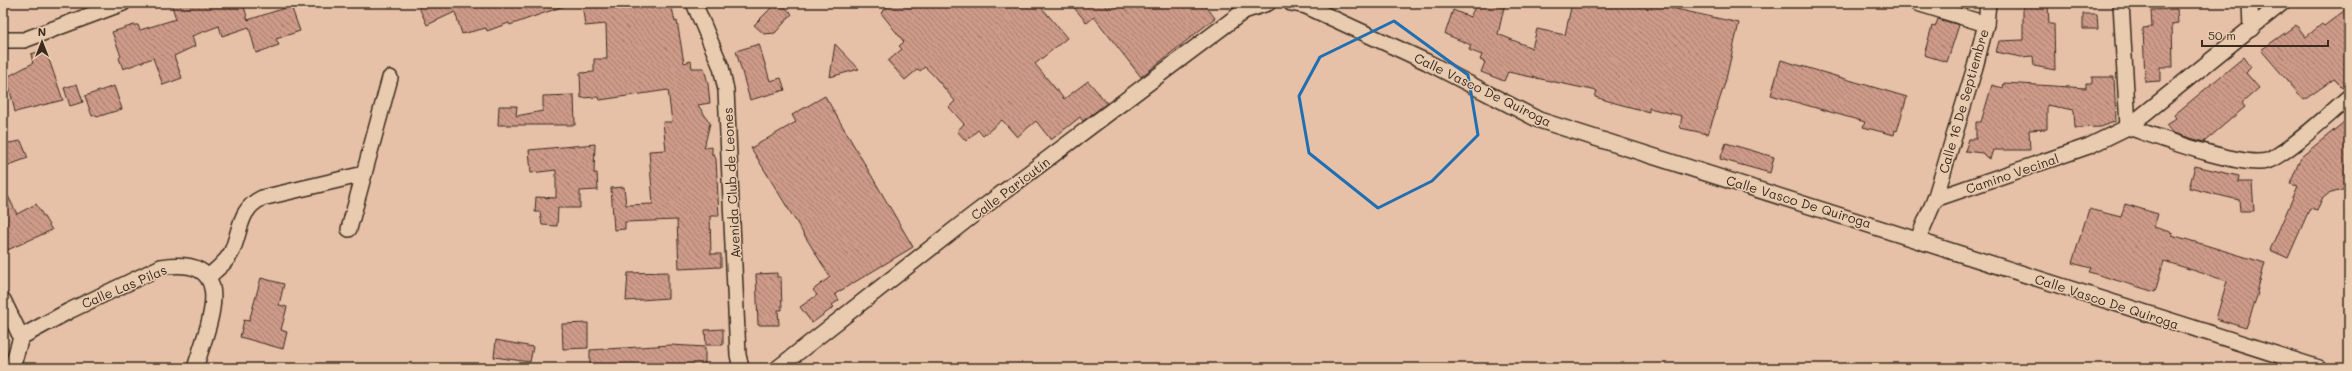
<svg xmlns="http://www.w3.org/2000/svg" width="2352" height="371" viewBox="0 0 2352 371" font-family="Mali,sans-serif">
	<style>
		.building { fill: url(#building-back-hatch); stroke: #3b2a1e }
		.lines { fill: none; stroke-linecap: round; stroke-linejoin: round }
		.minor-casing { stroke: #3b2a1e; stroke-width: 18 }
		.minor { stroke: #e9ccb0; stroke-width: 15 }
		.marked { fill: none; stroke: #1f6fb2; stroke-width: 3; stroke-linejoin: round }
		.labels { text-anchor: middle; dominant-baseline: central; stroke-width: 3; stroke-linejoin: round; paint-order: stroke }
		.street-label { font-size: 13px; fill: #3b2a1e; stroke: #e9ccb0 }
	</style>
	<defs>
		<pattern id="building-back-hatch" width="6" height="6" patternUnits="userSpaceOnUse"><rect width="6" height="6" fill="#ce9a89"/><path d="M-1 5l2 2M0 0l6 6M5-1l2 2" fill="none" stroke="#a87e6f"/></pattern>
	</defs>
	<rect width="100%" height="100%" fill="#e6c1a8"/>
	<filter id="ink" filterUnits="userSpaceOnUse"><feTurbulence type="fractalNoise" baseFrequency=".025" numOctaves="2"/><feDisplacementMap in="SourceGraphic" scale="8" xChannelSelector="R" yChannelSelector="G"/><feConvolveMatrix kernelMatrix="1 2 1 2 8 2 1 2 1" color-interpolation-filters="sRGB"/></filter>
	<g filter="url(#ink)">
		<g class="building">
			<polygon points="171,3 243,3 248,20 291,6 300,31 276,39 279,45 256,53 249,27 222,36 219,26 192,36 195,46 174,56 182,78 163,85 153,58 123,69 119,58 121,56 112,32 134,25 138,25 140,30 176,19"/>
			<polygon points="417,3 567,3 567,5 510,25 509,23 487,31 486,28 462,34 455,12 427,25"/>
			<polygon points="582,3 655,3 655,8 671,3 675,22 677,21 684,63 691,61 692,68 704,68 708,84 710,103 698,105 710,123 704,148 712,147 712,155 714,154 716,159 719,216 710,216 711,254 721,254 721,267 679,269 677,220 625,222 625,229 614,230 611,188 624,187 626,205 653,204 649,151 666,150 663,122 672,122 668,90 600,100 599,97 581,98 580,73 594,72 594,59 607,59 606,24 585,26"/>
			<polygon points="891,3 1038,3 1067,38 1035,64 1064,99 1088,81 1107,103 1083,121 1080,117 1051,140 1036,121 1017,137 1002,120 983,136 978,130 966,141 957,131 964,124 949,107 955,101 934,76 925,67 920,71 918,69 905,80 888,61 902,49 899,46 904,42 881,13"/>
			<polygon points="1070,3 1109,3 1106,6 1108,8 1114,3 1203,3 1215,18 1141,77 1094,17 1087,23"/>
			<polygon points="1477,3 1505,3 1498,34 1532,48 1537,29 1565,35 1572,3 1649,3 1739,23 1725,83 1708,134 1680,128 1682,116 1649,108 1649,112 1615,103 1595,97 1597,91 1508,72 1504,81 1481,72 1485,62 1480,60 1482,55 1469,50 1471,45 1445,34 1453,10 1470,17"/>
			<polygon points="2023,3 2047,3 2048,5 2049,24 2054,24 2055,70 2034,66 2033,56 2021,57 1996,52 1999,41 2023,40"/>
			<polygon points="781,4 792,14 775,33 764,34 754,25 772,7 778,7"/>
			<polygon points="2349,7 2349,88 2344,89 2334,79 2304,100 2261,50 2296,25 2306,37 2322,24 2324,26"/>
			<polygon points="2177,9 2178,23 2172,24 2173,67 2160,67 2160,81 2145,82 2143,28 2152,27 2151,10"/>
			<polygon points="2083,14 2097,14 2098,29 2083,29"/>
			<polygon points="1938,19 1959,25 1947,62 1924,55 1932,26 1935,27"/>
			<polygon points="759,44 770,81 781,78 785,90 750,100 736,51"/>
			<polygon points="835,44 859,69 830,77"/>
			<polygon points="41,51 46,51 63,100 15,112 7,77 33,63 31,54"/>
			<polygon points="2244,57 2251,67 2246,73 2259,88 2242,103 2245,107 2204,142 2173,133 2166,125 2176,118 2174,115"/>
			<polygon points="1781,60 1907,97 1897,131 1895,130 1894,135 1863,127 1865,122 1771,95"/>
			<polygon points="2092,77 2114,77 2116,121 2101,127 2075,128 2074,110 2047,105 2047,129 2029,130 2030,150 1993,150 1990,159 1982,153 1965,151 1969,139 1976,139 1976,122 1981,122 1992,85 2003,88 2004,83 2086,88 2086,83 2092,83"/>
			<polygon points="77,84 83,102 70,106 64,88"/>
			<polygon points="114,86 122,109 97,117 96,115 92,116 85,96"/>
			<polygon points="574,95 575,125 498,125 499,106 517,106 516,116 543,111 543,96"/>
			<polygon points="825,96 913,247 835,294 839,300 832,305 834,307 812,323 800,307 817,295 813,290 830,277 751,148 796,122 792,115"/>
			<polygon points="2349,118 2349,188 2328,194 2322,199 2317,210 2310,208 2288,258 2270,250 2298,186 2290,184 2301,157"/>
			<polygon points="21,141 28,158 3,167 3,144"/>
			<polygon points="1726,143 1774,157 1770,173 1720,159"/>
			<polygon points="595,144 594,173 597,173 598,190 580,191 580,208 558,208 557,226 542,225 540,212 535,212 536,197 556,198 556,170 531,173 529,150"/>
			<polygon points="2195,166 2239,176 2238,182 2252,182 2254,211 2240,211 2239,200 2189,188"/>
			<polygon points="3,186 17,214 36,204 52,230 3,252"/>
			<polygon points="2125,204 2158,214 2154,227 2173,233 2172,235 2265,263 2257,292 2258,293 2246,328 2216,319 2227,281 2164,261 2155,292 2089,272 2091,268 2072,263 2089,209 2121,217"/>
			<polygon points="668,272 668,298 626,301 628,273"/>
			<polygon points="777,273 777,277 781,277 782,310 778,310 779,325 758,325 756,274"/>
			<polygon points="261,278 284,284 279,305 287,307 281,330 287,332 283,349 240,337 244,320 249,321"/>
			<polygon points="588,323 588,348 563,349 562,324"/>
			<polygon points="723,329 723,345 706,345 705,330"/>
			<polygon points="496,340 533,347 530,362 494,357"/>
			<polygon points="671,345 705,347 705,368 590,368 590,350"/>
		</g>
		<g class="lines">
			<defs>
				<g id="minor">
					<polyline points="694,3 721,67 726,90 738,355 741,368"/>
					<polyline points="1291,3 1306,6 1427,62 1539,120 2319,368"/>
					<polyline points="1917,3 1986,24"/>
					<path d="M2121,3L2128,127C2155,136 2241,168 2267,161C2287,154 2330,113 2349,97"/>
					<polyline points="2250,3 2251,29"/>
					<polyline points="3,40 24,40 123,3"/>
					<polyline points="1935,199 1975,67 1986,24 1988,3"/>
					<polyline points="349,229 390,78"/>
					<polyline points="1918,239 1935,199 2089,146 2128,127 2282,3"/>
					<path d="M209,276C217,269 227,262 232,251C241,230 239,209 262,198L364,174"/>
					<polyline points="3,300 21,337"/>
					<path d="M21,337L69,311L161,267C240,255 209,323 195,368"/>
					<polyline points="12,368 21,337"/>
					<polyline points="778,368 973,215 1244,11 1268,3"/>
				</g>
			</defs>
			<use href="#minor" class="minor-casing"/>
			<use href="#minor" class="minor"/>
		</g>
	</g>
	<path class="marked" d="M1394,21L1468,75L1478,135L1432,181L1378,208L1309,153L1299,96L1320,57Z"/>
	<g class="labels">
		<g class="street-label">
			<text transform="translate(1483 89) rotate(26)">Calle Vasco De Quiroga</text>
			<text transform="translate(1963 101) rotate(-74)">Calle 16 De Septiembre</text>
			<text transform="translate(2012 173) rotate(-19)">Camino Vecinal</text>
			<text transform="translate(731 183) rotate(-93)">Avenida Club de Leones</text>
			<text transform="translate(1010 188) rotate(-37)">Calle Paricutín</text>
			<text transform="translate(1799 201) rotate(17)">Calle Vasco De Quiroga</text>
			<text transform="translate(124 286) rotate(-23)">Calle Las Pilas</text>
			<text transform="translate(2107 301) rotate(18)">Calle Vasco De Quiroga</text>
		</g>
	</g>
	<rect width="2352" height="371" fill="none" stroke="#e9ccb0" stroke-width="16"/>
	<rect x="8" y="8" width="2336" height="355" fill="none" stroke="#3b2a1e" stroke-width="1.5" filter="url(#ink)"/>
	<g transform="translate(42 42)" stroke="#e9ccb0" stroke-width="3" paint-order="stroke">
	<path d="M0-3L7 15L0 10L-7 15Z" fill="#3b2a1e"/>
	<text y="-6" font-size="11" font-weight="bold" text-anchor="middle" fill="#3b2a1e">N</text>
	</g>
	<path d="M2202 40v6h126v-6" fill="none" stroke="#3b2a1e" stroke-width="2"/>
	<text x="2208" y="40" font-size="12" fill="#3b2a1e" stroke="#e9ccb0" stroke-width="3" paint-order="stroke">50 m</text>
</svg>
